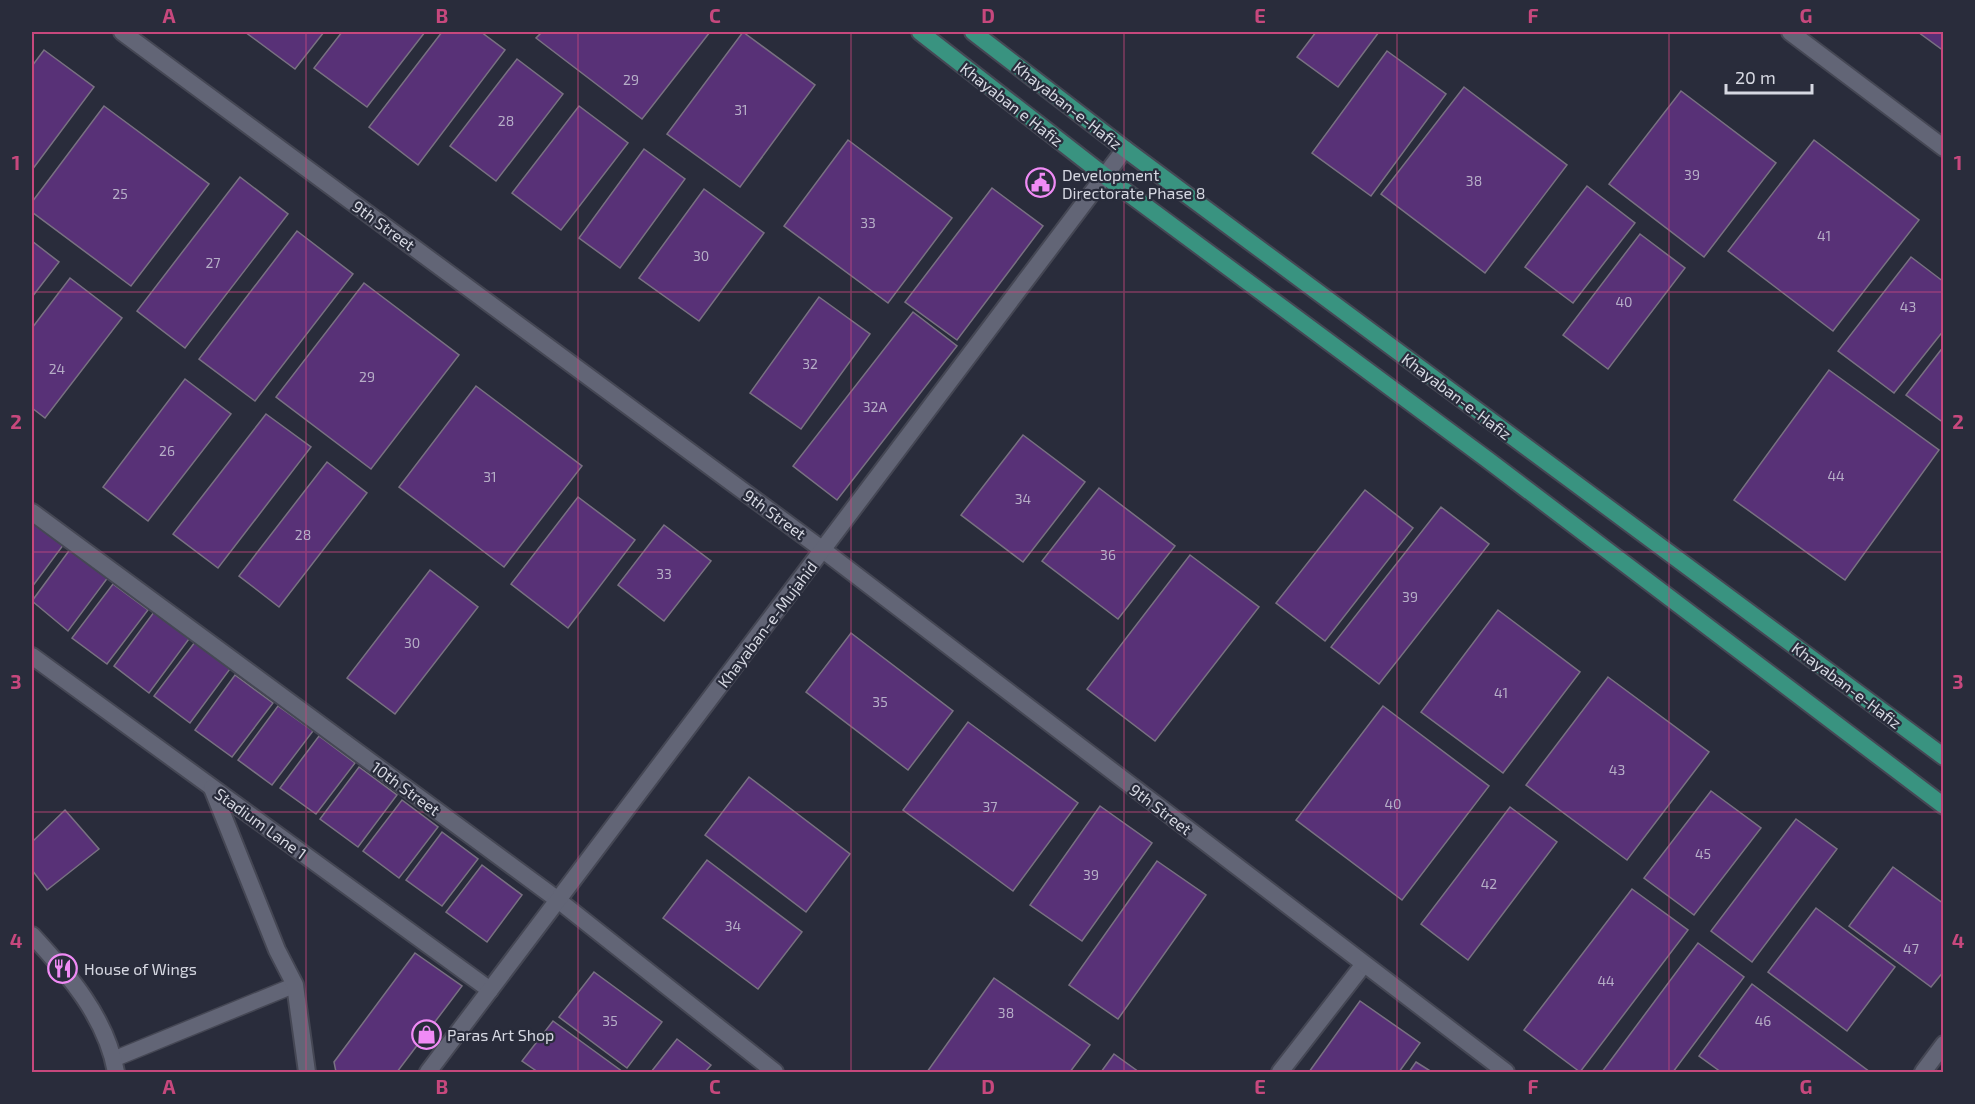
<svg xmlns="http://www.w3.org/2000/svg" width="1975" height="1104" viewBox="0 0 1975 1104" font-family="'Exo 2',sans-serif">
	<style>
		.building { fill: #583177; stroke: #797182; stroke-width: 1.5 }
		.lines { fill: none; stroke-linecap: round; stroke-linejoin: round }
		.service-casing { stroke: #454754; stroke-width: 18 }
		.minor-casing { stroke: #454754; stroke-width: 20 }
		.tertiary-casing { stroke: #454754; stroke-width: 20 }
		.secondary-casing { stroke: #454754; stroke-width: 20 }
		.primary-casing { stroke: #454754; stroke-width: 20 }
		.service { stroke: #626576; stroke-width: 15 }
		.minor { stroke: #626576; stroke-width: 16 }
		.tertiary { stroke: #626576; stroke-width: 16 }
		.secondary { stroke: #626576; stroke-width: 16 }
		.primary { stroke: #399380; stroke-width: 16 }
		.grid { fill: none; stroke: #c7487d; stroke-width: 1.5; stroke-opacity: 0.55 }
		.labels { text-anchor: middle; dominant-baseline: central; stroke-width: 4.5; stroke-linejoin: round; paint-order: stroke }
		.number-label { font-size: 14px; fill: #b6aec7 }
		.street-label { font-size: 16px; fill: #d6d8e2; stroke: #292c3b }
		.poi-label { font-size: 16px; fill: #d6d8e2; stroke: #292c3b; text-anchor: start }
		.neatline { fill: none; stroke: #c7487d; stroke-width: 2 }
		.grid-label { font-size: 20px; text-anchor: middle; font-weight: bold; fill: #c7487d }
	</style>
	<rect width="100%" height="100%" fill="#292c3b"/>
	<g class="building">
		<polygon points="245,32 324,32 295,69"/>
		<polygon points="342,32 425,32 367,107 314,68"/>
		<polygon points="442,32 481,32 505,50 418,165 369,127"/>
		<polygon points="542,32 710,32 642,119 536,38"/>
		<polygon points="743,32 815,85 740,187 667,134"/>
		<polygon points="1316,32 1379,32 1338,87 1297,57"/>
		<polygon points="1918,32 1944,32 1944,51"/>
		<polygon points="44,50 94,87 32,170 32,66"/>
		<polygon points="1387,51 1446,94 1371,196 1312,153"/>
		<polygon points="517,59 563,94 496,181 450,146"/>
		<polygon points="1464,87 1567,165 1485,273 1381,194"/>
		<polygon points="1681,91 1776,163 1704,257 1609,184"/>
		<polygon points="104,106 209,184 131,286 32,212 32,202"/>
		<polygon points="579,106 628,143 561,230 512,193"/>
		<polygon points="848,140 952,218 888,303 784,226"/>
		<polygon points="1814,140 1919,220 1833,331 1728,251"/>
		<polygon points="644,149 685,179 620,268 579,238"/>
		<polygon points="240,177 288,214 185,348 137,311"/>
		<polygon points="1587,186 1635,223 1573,303 1525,267"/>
		<polygon points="992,188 1043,226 957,340 905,302"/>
		<polygon points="704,189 764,233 699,321 639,278"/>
		<polygon points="297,231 353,274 255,401 199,359"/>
		<polygon points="1640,234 1685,268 1608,369 1563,335"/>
		<polygon points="32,241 59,262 32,297"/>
		<polygon points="1911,257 1944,282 1944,330 1894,393 1838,351"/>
		<polygon points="70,278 122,318 45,418 32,408 32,328"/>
		<polygon points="364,283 459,355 371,469 276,397"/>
		<polygon points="819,297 870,334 801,429 750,393"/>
		<polygon points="913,312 957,346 837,500 793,466"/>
		<polygon points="1944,346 1944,423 1906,395"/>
		<polygon points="1829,370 1939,450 1845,580 1734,500"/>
		<polygon points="185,379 231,414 148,521 103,487"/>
		<polygon points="476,386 582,466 504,567 399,487"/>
		<polygon points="266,414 311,447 218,568 173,534"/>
		<polygon points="1023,435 1085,482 1023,562 961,515"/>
		<polygon points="327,462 367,493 279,607 239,576"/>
		<polygon points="1099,488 1175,546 1118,619 1042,561"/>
		<polygon points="1365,490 1413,528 1325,641 1276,603"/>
		<polygon points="578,497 635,540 568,628 511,584"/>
		<polygon points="1441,507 1489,544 1379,684 1331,647"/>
		<polygon points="32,519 64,544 32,587"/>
		<polygon points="664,525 711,561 664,621 618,585"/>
		<polygon points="71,548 109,576 68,631 32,601"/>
		<polygon points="1190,555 1259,607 1155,741 1087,689"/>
		<polygon points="430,570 478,607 395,714 347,678"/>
		<polygon points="113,584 148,610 107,664 72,638"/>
		<polygon points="1498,610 1580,672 1503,773 1421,712"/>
		<polygon points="154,612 189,639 149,693 114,666"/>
		<polygon points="851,633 953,711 908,770 806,692"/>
		<polygon points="195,642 230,669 190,723 154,696"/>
		<polygon points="235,675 273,703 232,757 195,730"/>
		<polygon points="1608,677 1709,752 1627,860 1526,785"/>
		<polygon points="278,706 313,731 272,785 238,760"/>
		<polygon points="1383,706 1489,786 1402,900 1296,820"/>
		<polygon points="968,722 1078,803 1013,891 903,810"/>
		<polygon points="319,736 355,763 316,814 280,788"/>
		<polygon points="359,767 397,795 358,847 320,819"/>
		<polygon points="749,777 850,854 806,912 705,835"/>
		<polygon points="1711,791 1761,828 1694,915 1644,878"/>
		<polygon points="402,800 438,827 399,878 363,851"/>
		<polygon points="1100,806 1152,843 1082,941 1030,905"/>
		<polygon points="1510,807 1557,842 1468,960 1421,924"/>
		<polygon points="65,810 99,849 47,890 32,870 32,842"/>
		<polygon points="1796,819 1837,849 1752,962 1711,931"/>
		<polygon points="442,832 478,859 442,906 406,880"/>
		<polygon points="707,860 802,932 758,989 663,918"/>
		<polygon points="1157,861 1206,895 1118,1019 1069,985"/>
		<polygon points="482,865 522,895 487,942 446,912"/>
		<polygon points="1893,867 1944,904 1944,971 1931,987 1849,926"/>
		<polygon points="1632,889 1688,930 1580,1072 1524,1030"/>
		<polygon points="1816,908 1895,967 1847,1031 1768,972"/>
		<polygon points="1698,943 1744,977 1673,1072 1602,1072"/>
		<polygon points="415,953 462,986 397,1072 336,1072 334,1062"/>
		<polygon points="594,972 662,1022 627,1068 559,1017"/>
		<polygon points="994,978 1090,1045 1070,1072 927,1072"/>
		<polygon points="1752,984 1870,1072 1721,1072 1699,1056"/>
		<polygon points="1360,1001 1420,1043 1399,1072 1309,1072"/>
		<polygon points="553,1021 623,1072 538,1072 522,1061"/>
		<polygon points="677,1039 711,1065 705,1072 651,1072"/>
		<polygon points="1114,1054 1139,1072 1101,1072"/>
		<polygon points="1416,1062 1432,1072 1409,1072"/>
	</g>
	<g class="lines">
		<defs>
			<polyline id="service" points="114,1059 295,985"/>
			<g id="minor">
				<polyline points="1790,32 1944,148"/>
				<polyline points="32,512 558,900 775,1072"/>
				<polyline points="32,656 490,990"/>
				<polyline points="212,788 277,950 295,985 307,1072"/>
				<path d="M32,935C69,975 106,1017 116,1072"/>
				<polyline points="1280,1072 1364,964"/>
				<polyline points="1923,1072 1944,1044"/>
			</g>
			<polyline id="tertiary" points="122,32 823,550 1506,1072"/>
			<polyline id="secondary" points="428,1072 1125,149"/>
			<g id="primary">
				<polyline points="920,32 1105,176 1488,460 1944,806"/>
				<polyline points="973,32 1125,149 1944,757"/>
			</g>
		</defs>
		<use href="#service" class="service-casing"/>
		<use href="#minor" class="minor-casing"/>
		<use href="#tertiary" class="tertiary-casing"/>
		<use href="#secondary" class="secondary-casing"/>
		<use href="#primary" class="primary-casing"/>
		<use href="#service" class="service"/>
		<use href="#minor" class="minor"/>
		<use href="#tertiary" class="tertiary"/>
		<use href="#secondary" class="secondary"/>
		<use href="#primary" class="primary"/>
	</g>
	<path class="grid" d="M306,32V1072M578,32V1072M851,32V1072M1124,32V1072M1397,32V1072M1669,32V1072M32,292H1944M32,552H1944M32,812H1944"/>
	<defs>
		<symbol id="civic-ring" viewBox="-11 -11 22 22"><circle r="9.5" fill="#292c3b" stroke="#f08bf5" stroke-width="1.5"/><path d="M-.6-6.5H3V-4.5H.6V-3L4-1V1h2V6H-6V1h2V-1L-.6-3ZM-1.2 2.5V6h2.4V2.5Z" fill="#f08bf5"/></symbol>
		<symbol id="restaurant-ring" viewBox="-11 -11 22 22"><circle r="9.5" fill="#292c3b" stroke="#f08bf5" stroke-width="1.5"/><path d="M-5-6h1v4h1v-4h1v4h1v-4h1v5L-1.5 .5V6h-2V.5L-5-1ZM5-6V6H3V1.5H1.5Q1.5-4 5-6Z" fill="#f08bf5"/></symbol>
		<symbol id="shop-ring" viewBox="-11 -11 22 22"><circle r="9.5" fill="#292c3b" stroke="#f08bf5" stroke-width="1.5"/><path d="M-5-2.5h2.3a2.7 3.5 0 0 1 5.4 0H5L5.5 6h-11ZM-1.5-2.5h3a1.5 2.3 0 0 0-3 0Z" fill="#f08bf5"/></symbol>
	</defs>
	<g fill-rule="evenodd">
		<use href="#civic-ring" x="1024" y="166" width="33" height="33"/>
		<use href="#restaurant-ring" x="46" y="952" width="33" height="33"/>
		<use href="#shop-ring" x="410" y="1018" width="33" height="33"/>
	</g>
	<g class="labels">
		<g class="number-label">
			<text x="631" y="79">29</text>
			<text x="741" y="109">31</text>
			<text x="506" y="120">28</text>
			<text x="1692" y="174">39</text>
			<text x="1474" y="180">38</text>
			<text x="120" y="193">25</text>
			<text x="868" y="222">33</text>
			<text x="1824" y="235">41</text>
			<text x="701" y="255">30</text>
			<text x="213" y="262">27</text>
			<text x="1624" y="301">40</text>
			<text x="1908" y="306">43</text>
			<text x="810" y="363">32</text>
			<text x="57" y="368">24</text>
			<text x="367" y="376">29</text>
			<text x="875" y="406">32A</text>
			<text x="167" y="450">26</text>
			<text x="1836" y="475">44</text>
			<text x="490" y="476">31</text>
			<text x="1023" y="498">34</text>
			<text x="303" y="534">28</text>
			<text x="1108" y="554">36</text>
			<text x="664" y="573">33</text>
			<text x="1410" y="596">39</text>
			<text x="412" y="642">30</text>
			<text x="1501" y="692">41</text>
			<text x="880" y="701">35</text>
			<text x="1617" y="769">43</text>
			<text x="1393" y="803">40</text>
			<text x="990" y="806">37</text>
			<text x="1703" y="853">45</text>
			<text x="1091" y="874">39</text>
			<text x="1489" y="883">42</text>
			<text x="733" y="925">34</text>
			<text x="1911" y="948">47</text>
			<text x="1606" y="980">44</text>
			<text x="1006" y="1012">38</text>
			<text x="610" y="1020">35</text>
			<text x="1763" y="1020">46</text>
		</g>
		<g class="street-label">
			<text transform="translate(1012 104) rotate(38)">Khayaban e Hafiz</text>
			<text transform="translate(1068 105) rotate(38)">Khayaban-e-Hafiz</text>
			<text transform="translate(384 225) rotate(36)">9th Street</text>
			<text transform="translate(1457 396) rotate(37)">Khayaban-e-Hafiz</text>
			<text transform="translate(775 514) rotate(36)">9th Street</text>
			<text transform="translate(767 624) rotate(-53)">Khayaban-e-Mujahid</text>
			<text transform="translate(1847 685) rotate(37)">Khayaban-e-Hafiz</text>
			<text transform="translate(406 788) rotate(36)">10th Street</text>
			<text transform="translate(1161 809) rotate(37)">9th Street</text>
			<text transform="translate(261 823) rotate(36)">Stadium Lane 1</text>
		</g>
		<g class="poi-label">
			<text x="1062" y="174">Development<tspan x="1062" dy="18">Directorate Phase 8</tspan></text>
			<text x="84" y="968">House of Wings</text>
			<text x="447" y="1034">Paras Art Shop</text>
		</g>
	</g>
	<rect width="1975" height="1104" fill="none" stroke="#292c3b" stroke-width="66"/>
	<path d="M1726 84v9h86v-9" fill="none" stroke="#d6d8e2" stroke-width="3"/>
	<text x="1735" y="84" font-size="18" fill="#d6d8e2" stroke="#292c3b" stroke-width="4.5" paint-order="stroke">20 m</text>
	<rect x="33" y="33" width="1909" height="1038" class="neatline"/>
	<g class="grid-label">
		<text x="169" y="23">A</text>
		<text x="442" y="23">B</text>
		<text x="715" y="23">C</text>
		<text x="988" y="23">D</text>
		<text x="1260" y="23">E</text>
		<text x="1533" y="23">F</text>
		<text x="1806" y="23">G</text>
		<text x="16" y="170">1</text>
		<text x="1958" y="170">1</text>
		<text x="16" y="429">2</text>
		<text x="1958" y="429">2</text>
		<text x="16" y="689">3</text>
		<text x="1958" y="689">3</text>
		<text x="16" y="948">4</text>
		<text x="1958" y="948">4</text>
		<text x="169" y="1094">A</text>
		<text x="442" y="1094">B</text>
		<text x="715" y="1094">C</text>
		<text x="988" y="1094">D</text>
		<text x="1260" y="1094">E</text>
		<text x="1533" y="1094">F</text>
		<text x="1806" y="1094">G</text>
	</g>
</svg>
